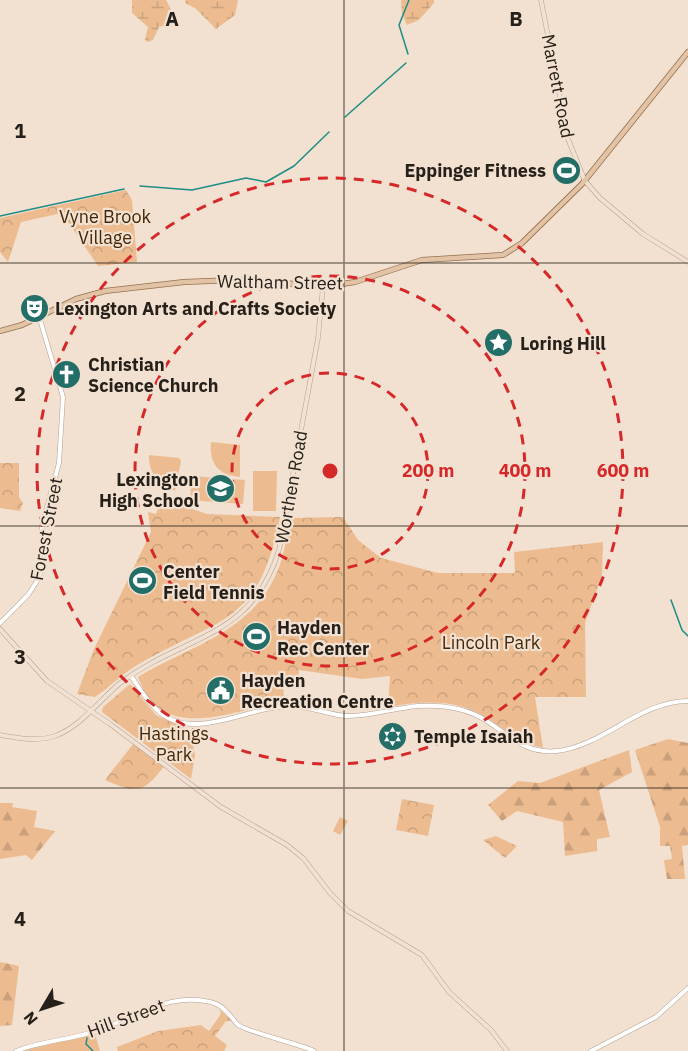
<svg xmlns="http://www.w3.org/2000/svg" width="688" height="1051" viewBox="0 0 688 1051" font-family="'IBM Plex Sans',sans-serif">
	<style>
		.grass { fill: #ecbc90 }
		.forest { fill: url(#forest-firs) }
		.wetland { fill: url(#wetland-marsh) }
		.park { fill: url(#park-crowns) }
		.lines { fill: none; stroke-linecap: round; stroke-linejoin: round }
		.stream { stroke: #1d8d85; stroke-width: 1.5 }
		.tertiary-casing { stroke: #b3a192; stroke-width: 5 }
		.secondary-casing { stroke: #b3a192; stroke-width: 5 }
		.primary-casing { stroke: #94704e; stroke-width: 6 }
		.tertiary { stroke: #fff; stroke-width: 4 }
		.secondary { stroke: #f1e1d2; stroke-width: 4 }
		.primary { stroke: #e3c3a6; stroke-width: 4.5 }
		.grid { fill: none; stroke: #26201a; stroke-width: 1.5; stroke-opacity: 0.55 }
		.ring { fill: none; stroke: #d62828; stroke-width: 3; stroke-dasharray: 10 8 }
		.labels { text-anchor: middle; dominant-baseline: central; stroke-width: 4.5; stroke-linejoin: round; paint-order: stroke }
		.street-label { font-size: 18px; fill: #26201a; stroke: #f2e0d0 }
		.poi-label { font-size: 18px; font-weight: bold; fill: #26201a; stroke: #f2e0d0; text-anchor: start }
		.park-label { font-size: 18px; fill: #432707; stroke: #f2e0d0 }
		.grid-label { font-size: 20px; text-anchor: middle; font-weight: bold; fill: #26201a; stroke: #f2e0d0; stroke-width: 4.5; stroke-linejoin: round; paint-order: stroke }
		.centre { fill: #d62828; stroke: #f2e0d0; stroke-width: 3 }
		.ring-label { font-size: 18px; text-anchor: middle; font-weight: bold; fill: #d62828; stroke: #f2e0d0; stroke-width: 4.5; stroke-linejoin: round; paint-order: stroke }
	</style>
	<defs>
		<pattern id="forest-firs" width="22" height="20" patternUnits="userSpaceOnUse" patternTransform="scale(1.5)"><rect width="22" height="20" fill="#ecbc90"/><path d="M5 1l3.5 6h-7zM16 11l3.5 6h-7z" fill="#caa17c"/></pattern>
		<pattern id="wetland-marsh" width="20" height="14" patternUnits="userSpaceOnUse" patternTransform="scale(1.5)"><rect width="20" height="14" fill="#ecbc90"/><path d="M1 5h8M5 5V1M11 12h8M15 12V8" fill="none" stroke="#caa17c"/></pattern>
		<pattern id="park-crowns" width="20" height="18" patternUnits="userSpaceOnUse" patternTransform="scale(1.5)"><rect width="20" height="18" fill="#ecbc90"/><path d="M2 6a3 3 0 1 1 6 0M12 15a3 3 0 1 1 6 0" fill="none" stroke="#caa17c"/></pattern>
	</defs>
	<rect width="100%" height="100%" fill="#f2e0d0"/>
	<g class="grass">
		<path d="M211,442L240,445V477C218,475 209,464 211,442Z"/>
		<path d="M149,455L179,458L181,461L175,491C159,485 148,472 149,455Z"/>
		<polygon points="253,471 277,471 276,511 253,511"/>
		<polygon points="192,476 245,480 243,504 190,500"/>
		<polygon points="340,817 348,821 340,835 333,831"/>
		<polygon points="95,1034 100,1051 22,1051"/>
	</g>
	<g class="forest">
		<polygon points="668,739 688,743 688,845 682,846 685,879 667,879 664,860 672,859 670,846 660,846 660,827 635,750"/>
		<polygon points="629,750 632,772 599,790 610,837 597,839 597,851 565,856 563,822 517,811 502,821 488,805 518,781 540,783"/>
		<polygon points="0,803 13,803 12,807 37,811 34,827 55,831 32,860 26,855 0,859"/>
		<polygon points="0,962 19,966 12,1025 0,1026"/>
	</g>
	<g class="wetland">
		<polygon points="132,0 166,0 175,17 169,24 159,27 153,40 148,42 145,40 148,27 132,13"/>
		<polygon points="185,0 238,0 235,15 216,29 195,8 185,3"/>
		<polygon points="401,0 434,0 434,3 419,20 407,25 402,14"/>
	</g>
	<g class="park">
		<polygon points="126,190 132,200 137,262 98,266 62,213 21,222 8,262 0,252 0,218"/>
		<polygon points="0,463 19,463 19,497 23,503 20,511 0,508"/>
		<path d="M158,497L207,514L280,517C259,625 222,616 139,664C123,673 110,687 95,697L77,694L94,649L151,532L148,512L156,514L159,506Z"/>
		<path d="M343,517L358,540L381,558L438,573H515L514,552L603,542L602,575L585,623L586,697H535L543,748C520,743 506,730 487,718C456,698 422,701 388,707L390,676L362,679L299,670L298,681L283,674L284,703C233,708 163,747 138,677C191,645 255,632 279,567C285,552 287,534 290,518Z"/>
		<polygon points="130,684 156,715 190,731 195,755 191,779 102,712 103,707"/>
		<path d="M134,743L165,765C144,793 137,794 105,780Z"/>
		<polygon points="402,799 434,805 428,836 396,830"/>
		<polygon points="496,836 517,846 505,858 483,840"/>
		<polygon points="219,1009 233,1021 226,1021 215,1036 227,1045 224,1051 118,1051 117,1047 158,1031 201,1025 209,1031 221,1014"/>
	</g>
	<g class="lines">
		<g class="stream">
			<polyline points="408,54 399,25 409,0"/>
			<polyline points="345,117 406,63"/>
			<polyline points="140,186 192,190 246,178 266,182 294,166 329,132"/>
			<polyline points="0,216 124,189"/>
			<polyline points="671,600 682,630 688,636"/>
			<polyline points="87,1038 86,1044 93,1051"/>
		</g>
		<defs>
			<g id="tertiary">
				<polyline points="0,623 28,595 39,578 43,556 42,526 59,463 63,397 39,316"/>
				<path d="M131,676C139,687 146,700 156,709C191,744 247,707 287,706C307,705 326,714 345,716C370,717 393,708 418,706C436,705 459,707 476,715C505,729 521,755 557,751C603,746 640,701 688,701"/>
				<path d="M16,1051C42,1041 69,1040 96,1031C132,1019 165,994 205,1001C222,1003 227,1012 237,1024C243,1031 300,1044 314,1051"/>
				<polyline points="591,1051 656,1017 688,988"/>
			</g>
			<g id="secondary">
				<polyline points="541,0 568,139 585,181 600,198 643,234 688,262"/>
				<polyline points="0,629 47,681 110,724 221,807 287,845 303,858 330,893 348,911 422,955 449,992 491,1030 507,1051"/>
				<path d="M0,735C18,738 37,742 55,736C80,727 99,701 119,684C182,635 252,640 279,550L318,338L323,286"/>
			</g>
			<polyline id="primary" points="0,331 22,325 76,299 105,291 184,282 234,280 329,286 355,282 422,260 503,255 522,243 582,184 688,52"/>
		</defs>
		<use href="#tertiary" class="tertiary-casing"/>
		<use href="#secondary" class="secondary-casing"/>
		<use href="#primary" class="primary-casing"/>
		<use href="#tertiary" class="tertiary"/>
		<use href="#secondary" class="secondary"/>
		<use href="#primary" class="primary"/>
	</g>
	<path class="grid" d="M344,0V1051M0,263H688M0,526H688M0,788H688"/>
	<g class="ring">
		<circle cx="330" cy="471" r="98"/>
		<circle cx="330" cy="471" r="195"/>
		<circle cx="330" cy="471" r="293"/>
	</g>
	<defs>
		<symbol id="stadium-disc" viewBox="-11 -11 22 22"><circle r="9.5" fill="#246e68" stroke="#f2e0d0"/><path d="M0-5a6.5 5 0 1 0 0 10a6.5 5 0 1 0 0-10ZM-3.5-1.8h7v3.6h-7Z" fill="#fff"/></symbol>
		<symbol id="theatre-disc" viewBox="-11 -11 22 22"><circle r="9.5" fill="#246e68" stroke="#f2e0d0"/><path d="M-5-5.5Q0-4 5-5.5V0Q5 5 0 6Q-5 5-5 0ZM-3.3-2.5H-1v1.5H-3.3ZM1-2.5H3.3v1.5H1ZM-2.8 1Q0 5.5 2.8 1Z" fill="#fff"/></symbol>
		<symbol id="sight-disc" viewBox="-11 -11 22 22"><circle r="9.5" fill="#246e68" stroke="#f2e0d0"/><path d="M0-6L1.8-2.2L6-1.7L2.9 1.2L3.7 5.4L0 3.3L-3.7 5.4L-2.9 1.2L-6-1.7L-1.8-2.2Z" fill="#fff"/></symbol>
		<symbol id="church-disc" viewBox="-11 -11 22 22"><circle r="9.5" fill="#246e68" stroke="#f2e0d0"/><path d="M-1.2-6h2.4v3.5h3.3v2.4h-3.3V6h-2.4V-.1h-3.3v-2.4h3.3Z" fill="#fff"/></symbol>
		<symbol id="school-disc" viewBox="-11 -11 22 22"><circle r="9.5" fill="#246e68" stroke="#f2e0d0"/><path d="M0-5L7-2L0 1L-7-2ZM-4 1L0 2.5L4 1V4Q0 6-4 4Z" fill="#fff"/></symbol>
		<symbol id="civic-disc" viewBox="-11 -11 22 22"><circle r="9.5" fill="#246e68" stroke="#f2e0d0"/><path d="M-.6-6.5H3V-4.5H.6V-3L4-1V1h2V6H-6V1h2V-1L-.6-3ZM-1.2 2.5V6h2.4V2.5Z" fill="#fff"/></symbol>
		<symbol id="synagogue-disc" viewBox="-11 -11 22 22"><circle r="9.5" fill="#246e68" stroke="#f2e0d0"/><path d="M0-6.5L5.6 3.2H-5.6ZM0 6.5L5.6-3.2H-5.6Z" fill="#fff"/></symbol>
	</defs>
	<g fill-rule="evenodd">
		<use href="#stadium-disc" x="550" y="154" width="33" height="33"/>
		<use href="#theatre-disc" x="18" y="292" width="33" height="33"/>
		<use href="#sight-disc" x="482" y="326" width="33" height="33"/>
		<use href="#church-disc" x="50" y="358" width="33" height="33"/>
		<use href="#school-disc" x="204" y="472" width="33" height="33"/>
		<use href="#stadium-disc" x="126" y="564" width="33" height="33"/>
		<use href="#stadium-disc" x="240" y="620" width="33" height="33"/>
		<use href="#civic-disc" x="204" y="674" width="33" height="33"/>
		<use href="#synagogue-disc" x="376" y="720" width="33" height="33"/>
	</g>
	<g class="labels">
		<g class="street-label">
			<text transform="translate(558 86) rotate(79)">Marrett Road</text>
			<text transform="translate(280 282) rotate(1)">Waltham Street</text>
			<text transform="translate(291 487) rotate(-80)">Worthen Road</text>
			<text transform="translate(46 529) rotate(-79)">Forest Street</text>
			<text transform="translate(126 1018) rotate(-20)">Hill Street</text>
		</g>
		<g class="poi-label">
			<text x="546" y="170" text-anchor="end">Eppinger Fitness</text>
			<text x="55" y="308">Lexington Arts and Crafts Society</text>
			<text x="520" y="343">Loring Hill</text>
			<text x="88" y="364">Christian<tspan x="88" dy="21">Science Church</tspan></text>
			<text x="199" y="479" text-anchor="end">Lexington<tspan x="199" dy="21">High School</tspan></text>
			<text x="163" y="571">Center<tspan x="163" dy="21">Field Tennis</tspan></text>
			<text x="277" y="627">Hayden<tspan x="277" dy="21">Rec Center</tspan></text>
			<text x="241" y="680">Hayden<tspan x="241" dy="21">Recreation Centre</tspan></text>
			<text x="414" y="736">Temple Isaiah</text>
		</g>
		<g class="park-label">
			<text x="105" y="216">Vyne Brook<tspan x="105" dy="21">Village</tspan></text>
			<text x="491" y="642">Lincoln Park</text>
			<text x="174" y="733">Hastings<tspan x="174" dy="21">Park</tspan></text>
		</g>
	</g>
	<g class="grid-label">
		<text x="172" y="26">A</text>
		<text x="516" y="26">B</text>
		<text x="20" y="138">1</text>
		<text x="20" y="401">2</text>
		<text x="20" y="664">3</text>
		<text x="20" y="926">4</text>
	</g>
	<circle cx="330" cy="471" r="9" class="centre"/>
	<g class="ring-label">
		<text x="428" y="477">200 m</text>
		<text x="525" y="477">400 m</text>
		<text x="623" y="477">600 m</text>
	</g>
	<g transform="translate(42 1009) rotate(231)" stroke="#f2e0d0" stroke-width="4.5" paint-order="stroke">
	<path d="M0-4.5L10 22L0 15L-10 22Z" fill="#26201a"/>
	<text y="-9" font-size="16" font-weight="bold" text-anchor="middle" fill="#26201a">N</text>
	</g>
</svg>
